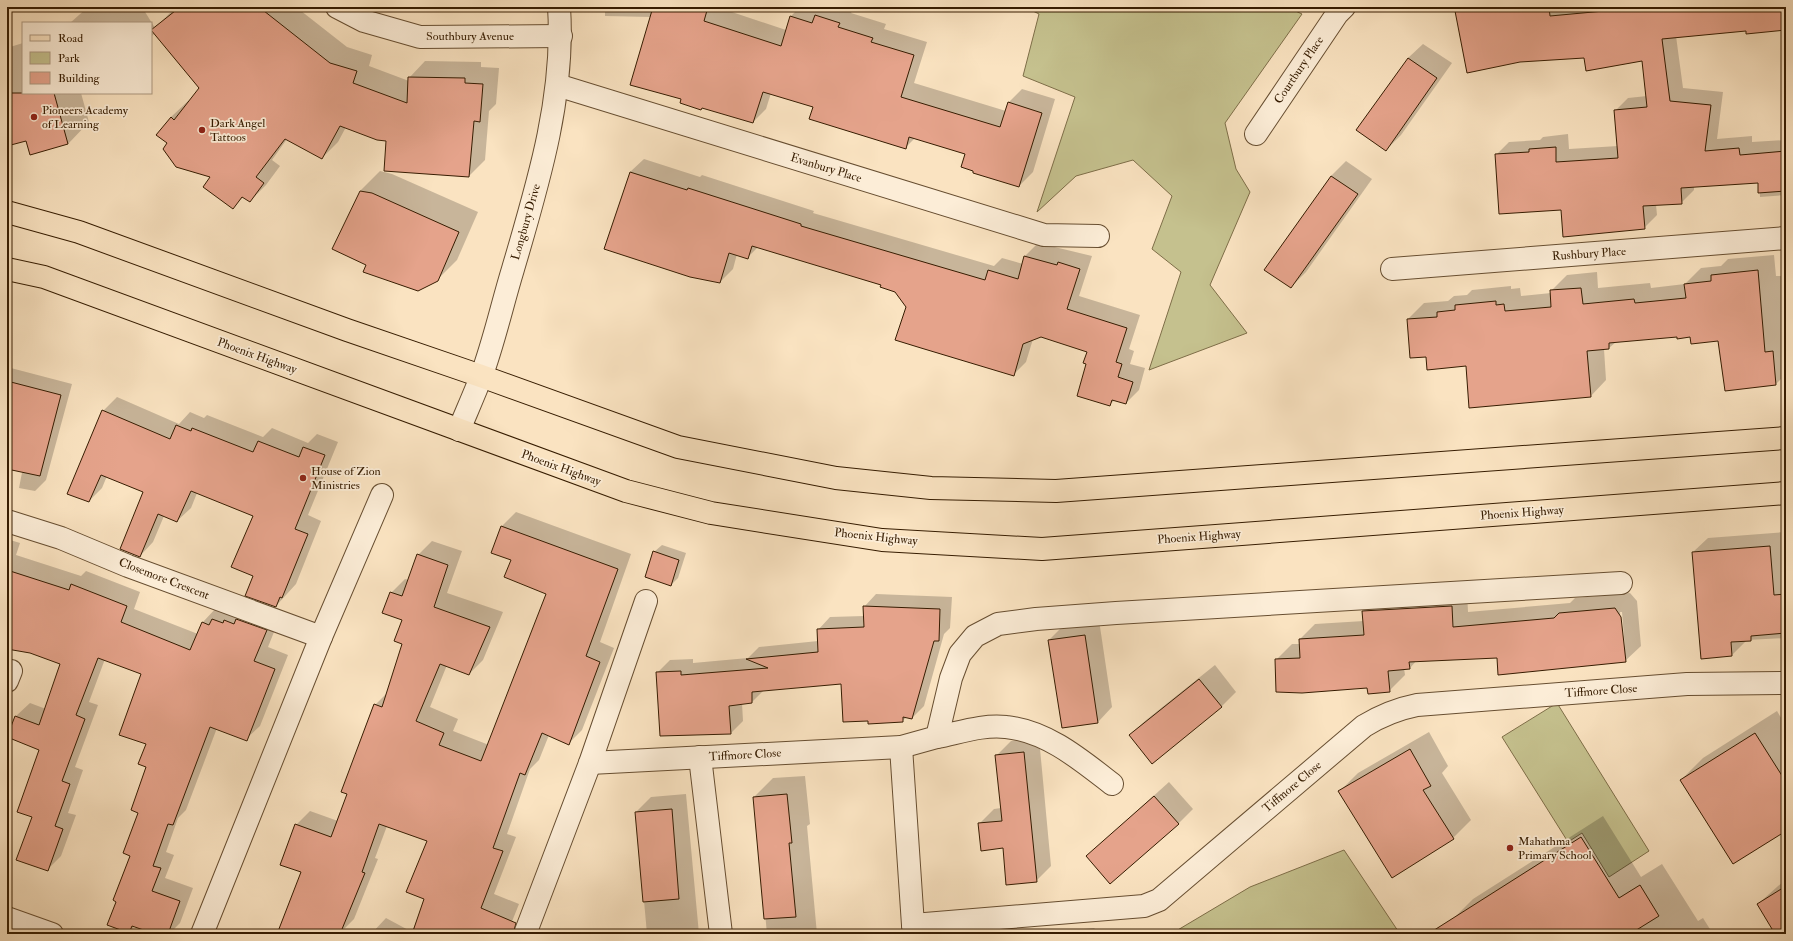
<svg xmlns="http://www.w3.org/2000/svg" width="1793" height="941" viewBox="0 0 1793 941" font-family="'IM FELL Double Pica',serif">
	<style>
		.green { fill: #c5c18e; stroke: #7e6e48 }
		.shadow { fill: #0003; fill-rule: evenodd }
		.building { fill: #e5a38b; stroke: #361c01 }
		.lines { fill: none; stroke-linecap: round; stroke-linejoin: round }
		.minor-casing { stroke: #674e31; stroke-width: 24 }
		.major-casing { stroke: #361c01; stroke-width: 24 }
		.minor { stroke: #fcedd7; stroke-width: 22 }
		.major { stroke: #fae3c1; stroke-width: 22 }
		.poi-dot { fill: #8f2418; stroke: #fcedd7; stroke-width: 1.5 }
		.labels { text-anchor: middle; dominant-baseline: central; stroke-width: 3.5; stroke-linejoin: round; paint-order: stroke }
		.street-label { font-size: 12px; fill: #361c01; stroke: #fcedd7 }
		.poi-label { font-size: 12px; fill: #361c01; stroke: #fcedd7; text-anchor: start }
	</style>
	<rect width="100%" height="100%" fill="#fae3c1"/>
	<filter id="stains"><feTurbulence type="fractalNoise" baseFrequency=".005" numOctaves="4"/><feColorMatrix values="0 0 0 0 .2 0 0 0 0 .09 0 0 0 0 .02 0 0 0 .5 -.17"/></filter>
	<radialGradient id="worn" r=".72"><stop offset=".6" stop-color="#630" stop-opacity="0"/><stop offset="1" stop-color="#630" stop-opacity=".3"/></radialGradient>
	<g class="green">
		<polygon points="1025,7 1287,7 1302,14 1225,123 1236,169 1250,192 1210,285 1247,333 1149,370 1181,272 1152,249 1172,196 1133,160 1076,176 1037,212 1075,97 1023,76 1039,14"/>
		<polygon points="1557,703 1649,851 1609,877 1582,833 1568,842 1502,737"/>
		<polygon points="1344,850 1400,934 1171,934 1250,887"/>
	</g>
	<g class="shadow">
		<polygon points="88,7 142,7 155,28 171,12 168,7 296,7 347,47 372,55 369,66 409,81 409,78 425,61 481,62 481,67 499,68 496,104 489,111 485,160 469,176 387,140 346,127 338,142 322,158 287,139 272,160 280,166 266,185 250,201 244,196 233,208 212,176 168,143 171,117 188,101 189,102 200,88 155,33 151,37 151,23 70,23"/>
		<polygon points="605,7 717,7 786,30 790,17 800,7 846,7 853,9 851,13 886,24 884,29 927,42 914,83 1006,111 1008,103 1022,89 1055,99 1033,172 1019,186 966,154 915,138 905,148 814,107 771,93 766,109 753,122 682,98 651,17 605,16"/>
		<polygon points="1460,7 1786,7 1786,29 1747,30 1676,36 1683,88 1723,92 1717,139 1752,136 1752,142 1786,140 1786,135 1786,195 1760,197 1759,181 1694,186 1694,190 1681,203 1656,205 1657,215 1644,228 1562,209 1496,155 1509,142 1540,140 1543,137 1568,134 1569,149 1618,146 1615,111 1628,98 1647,96 1643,60 1585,57 1457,11"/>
		<polygon points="23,43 23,93 81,93 89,122 68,144 26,140 7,145 7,50 10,47"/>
		<polygon points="1423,44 1452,63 1401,135 1386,150 1408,58"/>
		<polygon points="644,159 700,177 702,175 814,211 813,213 994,266 1002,258 1023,264 1025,256 1038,243 1092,256 1079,296 1140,315 1129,349 1134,351 1130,364 1145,368 1139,390 1126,403 1115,400 1109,405 1088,364 1088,351 1041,336 1033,339 1026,362 1013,375 907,307 896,291 882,284 759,246 747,258 737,254 733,269 720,282 630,172"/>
		<polygon points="1346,161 1372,179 1306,272 1291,287 1266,269 1331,176"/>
		<polygon points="380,171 392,174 478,212 457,260 437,280 367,264 360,191"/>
		<polygon points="1774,255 1776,276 1786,276 1786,374 1776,384 1726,390 1719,340 1677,336 1616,342 1609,348 1604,349 1606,380 1590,397 1427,356 1408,319 1424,303 1448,301 1454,296 1467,295 1472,290 1511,286 1511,289 1520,288 1521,296 1551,293 1551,291 1567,275 1597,272 1598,288 1650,283 1651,288 1685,284 1701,268 1721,266 1728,259"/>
		<polygon points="7,367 72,384 46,480 35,491 19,488 28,442 7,436"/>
		<polygon points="117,397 179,424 190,412 204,418 207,415 263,437 272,428 308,443 317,434 338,442 308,515 321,521 296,584 276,606 255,576 254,516 197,493 191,508 177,521 164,516 153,542 140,556 144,492 107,476 102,488 89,501 103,411"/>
		<polygon points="516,512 631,554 600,642 614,648 582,730 568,744 549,735 539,760 530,769 507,834 516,837 494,894 519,904 511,924 501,934 371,934 386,918 412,932 425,899 428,841 387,826 375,858 378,859 354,919 340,933 278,934 302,872 296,825 310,811 338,821 348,794 375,705 388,692 404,643 403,619 391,593 405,579 409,580 418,555 432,541 462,551 447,593 503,612 483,660 469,674 447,665 430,707 458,719 453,731 489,745 547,593 512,560 502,526"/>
		<polygon points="1785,532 1786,638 1747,640 1732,655 1693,552 1708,538"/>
		<polygon points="7,539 20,543 16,555 81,576 86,571 140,592 134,609 198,634 203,622 216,608 280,617 268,647 288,655 260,726 246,739 217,728 186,810 178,818 166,852 174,855 165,878 193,888 180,923 169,934 158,934 135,926 129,932 132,855 148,767 142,674 105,659 89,702 98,705 75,767 83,770 68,813 76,815 61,856 47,870 34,817 40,749 8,737 16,716 30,703 46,709 62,664 30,652 7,648"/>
		<polygon points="662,545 686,553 678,578 671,585 654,552"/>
		<path d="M1467,591L1468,612L1570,603L1575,598L1630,593L1637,601L1641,646L1625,661L1498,657L1417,660L1410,668H1404L1405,675L1389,691L1368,687L1276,660L1292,644H1300V639L1315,624L1364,621L1363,611L1379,596ZM1620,612H1622L1625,649H1623Z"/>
		<polygon points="876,594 952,597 950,628 944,634 924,706 912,718 907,717 902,721 869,720 842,683 764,690 752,702 742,703 743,721 731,733 657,673 670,660 693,659 693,663 748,658 759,647 818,641 818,630 830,617 864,616 864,607"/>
		<polygon points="1099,620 1112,707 1098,722 1049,640 1064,625"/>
		<polygon points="1215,665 1236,692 1222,706 1130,735 1145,721"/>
		<polygon points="1777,711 1786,726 1786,830 1681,780 1703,758"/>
		<polygon points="1429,732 1448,766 1442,773 1471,820 1453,838 1340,791 1358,773"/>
		<polygon points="1039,738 1051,866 1036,881 979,824 994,809 1001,808 996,756 1011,741"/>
		<polygon points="805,776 810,824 807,826 817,934 767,934 754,797 773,778"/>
		<polygon points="1169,782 1193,809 1178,824 1087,856"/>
		<polygon points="686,794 699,934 647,934 636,812 651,797"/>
		<polygon points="1603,816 1641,877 1662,864 1698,921 1703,918 1713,934 1460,934 1451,921 1473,899"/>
		<polygon points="1786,879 1786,934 1776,934 1758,904"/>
		<polygon points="1095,928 1089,934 1038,934 1039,933"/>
	</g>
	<g class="building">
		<polygon points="180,7 259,7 330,63 357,71 353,83 407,103 408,77 465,78 465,83 483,84 480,122 474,121 469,177 384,171 386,141 377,140 340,126 322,159 285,139 256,177 264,183 250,202 242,197 233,209 203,187 210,177 176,167 163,149 167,143 156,135 171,117 174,120 199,88 151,30"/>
		<polygon points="653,7 708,7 704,21 781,46 790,16 812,23 815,15 840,23 838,27 873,38 871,42 914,55 901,97 1000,127 1008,102 1042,113 1019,187 973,173 973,171 961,167 965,154 909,137 906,149 809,119 813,107 763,92 753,123 702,108 701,110 680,103 681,99 630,85"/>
		<polygon points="1473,7 1549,7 1550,16 1647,7 1786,7 1786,30 1746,34 1746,31 1662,39 1670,101 1711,105 1705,151 1739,148 1740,155 1786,151 1786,191 1758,193 1758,183 1681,188 1682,204 1643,206 1645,229 1563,237 1561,210 1499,214 1495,154 1529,152 1529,149 1556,147 1556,162 1618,158 1614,110 1647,107 1642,61 1586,71 1584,58 1520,62 1467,73 1455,11"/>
		<polygon points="1408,58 1437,78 1386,151 1356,130"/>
		<polygon points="7,93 54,93 68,144 30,155 26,141 7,146"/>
		<polygon points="630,172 687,190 688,188 801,224 801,226 985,280 988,270 1018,279 1024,256 1057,265 1058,262 1080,269 1067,309 1127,328 1116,362 1122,364 1118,377 1133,382 1126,404 1112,400 1110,406 1077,396 1086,364 1083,363 1087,352 1041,337 1023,344 1014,376 921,348 895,340 906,307 895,292 880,287 881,285 752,246 748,259 729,253 720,283 690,277 604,249"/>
		<polygon points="1331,176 1358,194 1291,288 1264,270"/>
		<polygon points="360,191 372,193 459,232 438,281 418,291 363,272 366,265 332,249"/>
		<polygon points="1758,270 1765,352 1773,351 1776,385 1725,391 1718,341 1691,344 1690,337 1677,339 1677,337 1609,343 1609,349 1587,351 1591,397 1469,408 1466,366 1427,370 1426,357 1410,358 1407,319 1437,317 1437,312 1455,310 1455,305 1496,301 1496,305 1504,304 1505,311 1551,307 1550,290 1581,288 1583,304 1634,299 1635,303 1686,298 1684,284 1711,281 1711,275"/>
		<polygon points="7,381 61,395 40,476 7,469"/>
		<polygon points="102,410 170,439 176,425 191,431 192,428 253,452 258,441 299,457 303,447 325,455 295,529 308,534 282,598 280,597 276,607 245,596 253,576 231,567 253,516 191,491 177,522 158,514 140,557 120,549 143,492 101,475 89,502 67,494"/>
		<polygon points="501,526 618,569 586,656 600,662 569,745 542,733 525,775 520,773 493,848 503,851 481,908 516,923 513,934 412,934 424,899 406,892 427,841 379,824 362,872 365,873 340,934 277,934 301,872 280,865 295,824 331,837 347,794 341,792 374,704 382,707 402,644 394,641 402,620 382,613 390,592 402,596 417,554 448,565 434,607 490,627 469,675 440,664 416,721 444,733 439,745 481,761 546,594 504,577 511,560 491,553"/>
		<polygon points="1770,546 1774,595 1786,594 1786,633 1751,636 1751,641 1731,642 1732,656 1701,659 1692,552"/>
		<polygon points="653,551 679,560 671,586 645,577"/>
		<polygon points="7,570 69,590 71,584 127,606 121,622 190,650 202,622 209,625 212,619 223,623 224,620 234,624 236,619 267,630 254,661 275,669 247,741 210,727 173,825 168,824 153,866 161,868 152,891 180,901 168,934 155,934 132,926 129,933 107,925 116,902 113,900 130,856 123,853 138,813 131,810 146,767 138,764 146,744 119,735 141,674 98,658 76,715 85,719 62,781 70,784 55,826 63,829 48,871 16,860 32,817 17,812 39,750 7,737 15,716 39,725 60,664 30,653 7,649"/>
		<polygon points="863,606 940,609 939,641 934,641 912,719 903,717 903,722 868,724 868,721 843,722 841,684 752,692 752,703 729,706 731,734 660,736 656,672 681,671 681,675 768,668 746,659 818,652 817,629 864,627"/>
		<polygon points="1452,606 1453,627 1554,618 1559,613 1615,608 1621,617 1626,662 1498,675 1497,658 1409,662 1410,669 1388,671 1390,692 1368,694 1367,688 1302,693 1276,692 1275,659 1300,658 1299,639 1364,635 1362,611"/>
		<polygon points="1085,635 1098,723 1062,728 1048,640"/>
		<polygon points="1199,679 1222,707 1152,764 1129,735"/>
		<polygon points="1755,733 1786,782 1786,831 1733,864 1680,780"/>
		<polygon points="1410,749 1431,786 1423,790 1454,839 1392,878 1338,791"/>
		<polygon points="1024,752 1037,882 1006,885 1003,848 981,851 978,823 1002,821 995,755"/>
		<polygon points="787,794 792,843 789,843 796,917 764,919 753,797"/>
		<polygon points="1154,796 1179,824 1110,884 1086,856"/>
		<polygon points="672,809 679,899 643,902 635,812"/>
		<polygon points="1581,837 1619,898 1640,885 1659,916 1630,934 1428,934"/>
		<polygon points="1786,886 1786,934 1775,934 1757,904"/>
	</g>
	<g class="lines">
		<defs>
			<g id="minor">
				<polyline points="337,7 364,21 420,37 561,36"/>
				<polyline points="557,85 1044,235 1098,236"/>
				<polyline points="1256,134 1337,14 1344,7"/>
				<polyline points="1392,269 1786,238"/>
				<path d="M459,430C466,413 474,395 481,377C494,342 502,305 513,269C538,184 565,96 559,7"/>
				<polyline points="7,521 61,538 128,566 321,637"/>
				<polyline points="7,681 11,671"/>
				<path d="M937,737C958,733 984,724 1006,727C1047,731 1081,760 1112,784"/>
				<polyline points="901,747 913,925 915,934"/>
				<polyline points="700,757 721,934"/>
				<polyline points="590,763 901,747 937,737 951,678 960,654 975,636 998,624 1036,619 1116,613 1621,583"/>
				<polyline points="7,918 52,934"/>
				<path d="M913,925L1144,906L1159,900L1364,726C1382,715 1397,709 1417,705L1687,684L1786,683"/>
				<polyline points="202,934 321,637 382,495"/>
				<polyline points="525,934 590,763 646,601"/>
			</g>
			<g id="major">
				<polyline points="7,212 79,232 347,330 481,376 678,447 836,478 931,488 1056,491 1786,438"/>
				<polyline points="7,269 44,277 626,491 711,513 882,540 1042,549 1786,493"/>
			</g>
		</defs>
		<use href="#minor" class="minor-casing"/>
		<use href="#major" class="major-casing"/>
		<use href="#minor" class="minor"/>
		<use href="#major" class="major"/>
	</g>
	<g class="poi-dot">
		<circle cx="34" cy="117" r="4"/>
		<circle cx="202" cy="130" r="4"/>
		<circle cx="303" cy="478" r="4"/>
		<circle cx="1510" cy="848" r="4"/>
	</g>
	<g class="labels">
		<g class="street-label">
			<text x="470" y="36">Southbury Avenue</text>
			<text transform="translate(1299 70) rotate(-56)">Courtbury Place</text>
			<text transform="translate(826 168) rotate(17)">Evanbury Place</text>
			<text transform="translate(526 222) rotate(-74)">Longbury Drive</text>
			<text transform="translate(1589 254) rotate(-4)">Rushbury Place</text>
			<text transform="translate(257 356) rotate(20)">Phoenix Highway</text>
			<text transform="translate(561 468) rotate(20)">Phoenix Highway</text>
			<text transform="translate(1522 513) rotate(-4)">Phoenix Highway</text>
			<text transform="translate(876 537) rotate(6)">Phoenix Highway</text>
			<text transform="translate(1199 537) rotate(-4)">Phoenix Highway</text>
			<text transform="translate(164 579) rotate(21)">Closemore Crescent</text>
			<text transform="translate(1601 691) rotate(-4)">Tiffmore Close</text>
			<text transform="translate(745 755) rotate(-3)">Tiffmore Close</text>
			<text transform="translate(1292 787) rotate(-40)">Tiffmore Close</text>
		</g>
		<g class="poi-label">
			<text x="42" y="110">Pioneers Academy<tspan x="42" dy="14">of Learning</tspan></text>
			<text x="210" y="123">Dark Angel<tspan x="210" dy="14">Tattoos</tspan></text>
			<text x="311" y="471">House of Zion<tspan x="311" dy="14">Ministries</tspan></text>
			<text x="1518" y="841">Mahathma<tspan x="1518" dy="14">Primary School</tspan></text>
		</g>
	</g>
	<rect width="1793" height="941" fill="none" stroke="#fae3c1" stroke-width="24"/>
	<rect x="8" y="8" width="1777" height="925" fill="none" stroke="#361c01" stroke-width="2"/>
	<rect x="12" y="12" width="1769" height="917" fill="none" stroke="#361c01"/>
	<rect x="22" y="22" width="130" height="72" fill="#fcedd7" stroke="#ad9981"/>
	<rect x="30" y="35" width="20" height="6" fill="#fae3c1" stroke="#ad9981"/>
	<text x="58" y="42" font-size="12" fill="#361c01">Road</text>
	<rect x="30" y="52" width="20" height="12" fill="#c5c18e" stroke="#ad9981"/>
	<text x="58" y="62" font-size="12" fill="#361c01">Park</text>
	<rect x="30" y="72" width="20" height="12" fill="#e5a38b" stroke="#ad9981"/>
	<text x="58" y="82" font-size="12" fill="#361c01">Building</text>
	<rect width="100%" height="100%" filter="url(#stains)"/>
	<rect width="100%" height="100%" fill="url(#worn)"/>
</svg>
